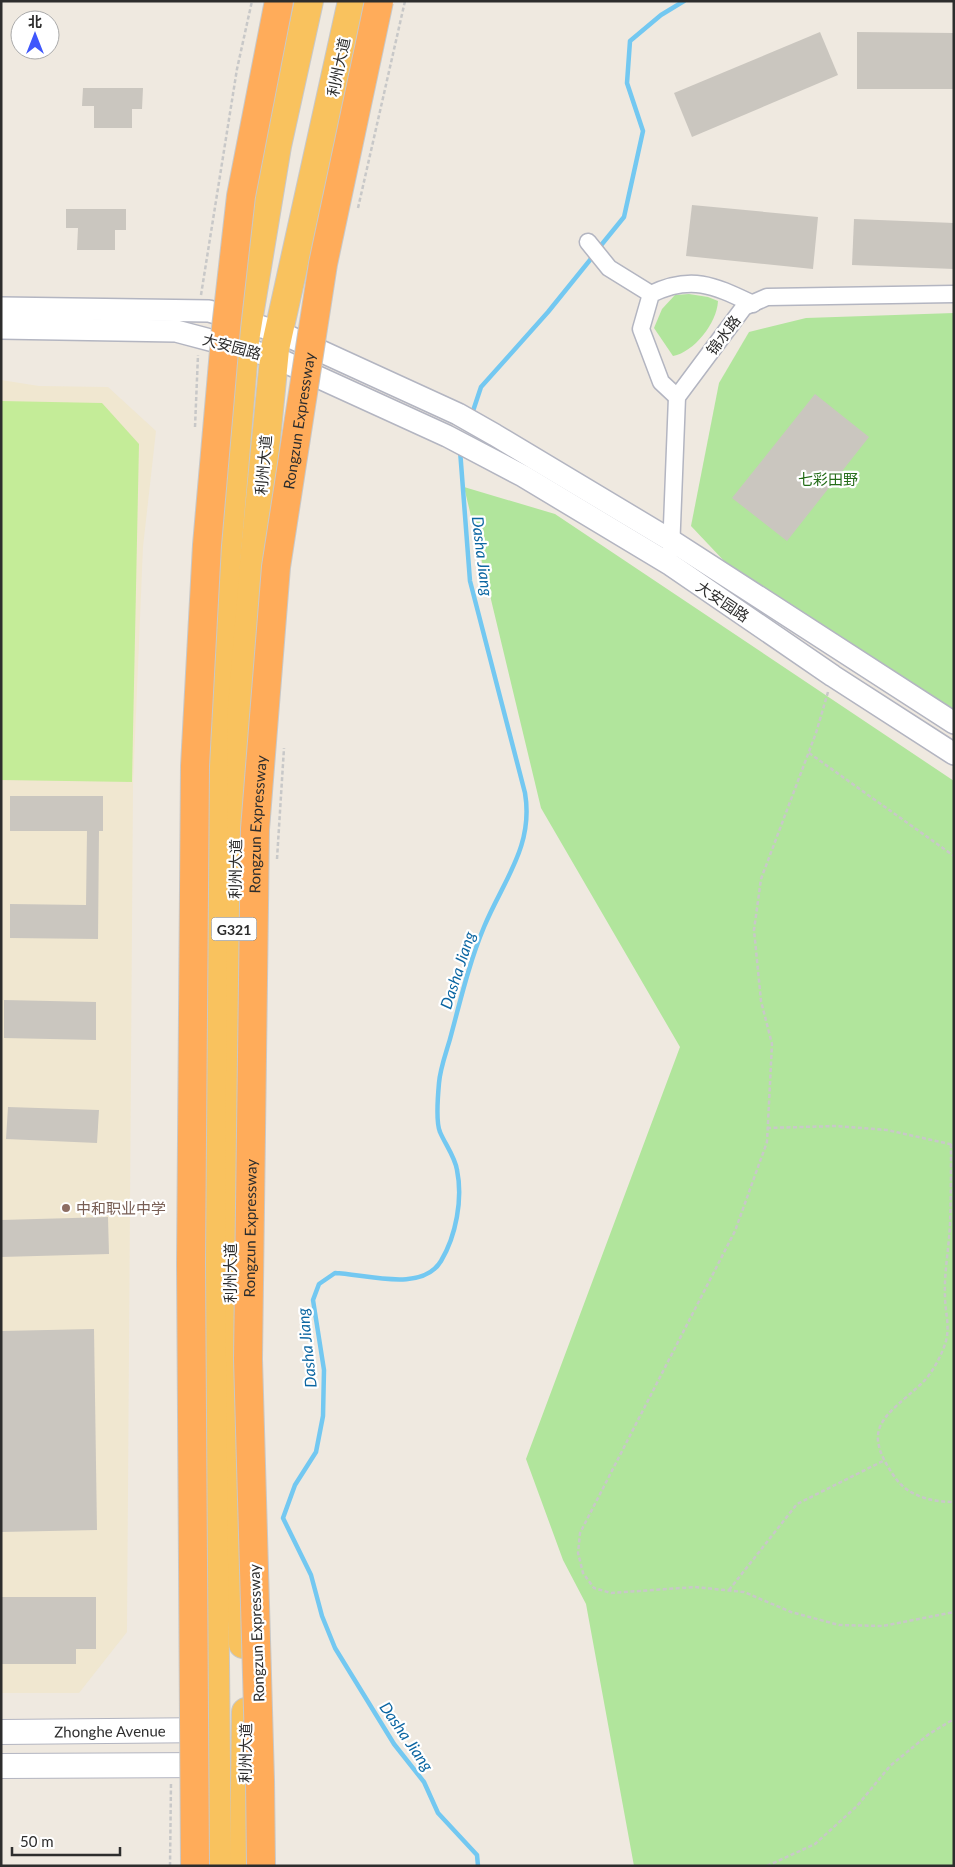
<svg xmlns="http://www.w3.org/2000/svg" width="955" height="1867" viewBox="0 0 955 1867" font-family="Lato,'Noto Sans SC',sans-serif">
	<style>
		.education { fill: #f0e7d0 }
		.green { fill: #b1e59c }
		.pitch { fill: #c4ec98 }
		.lines { fill: none; stroke-linecap: round; stroke-linejoin: round }
		.stream { stroke: #73c8f1; stroke-width: 4.5 }
		.building { fill: #cac6bf }
		.minor-casing { stroke: #b3b5c1; stroke-width: 19 }
		.tertiary-casing { stroke: #b3b5c1; stroke-width: 24 }
		.secondary-casing { stroke: #b3b5c1; stroke-width: 26 }
		.trunk-casing { stroke: #c8c8c8; stroke-width: 30 }
		.path { stroke: #c8c8c8; stroke-width: 2.5; stroke-dasharray: 4 2.5; stroke-linecap: butt }
		.minor { stroke: #fff; stroke-width: 16 }
		.tertiary { stroke: #fff; stroke-width: 21 }
		.secondary { stroke: #fff; stroke-width: 24 }
		.trunk { stroke: #f9c25e; stroke-width: 28 }
		.motorway-bridge-casing { stroke: #c8c8c8; stroke-width: 30; stroke-linecap: butt }
		.motorway-bridge { stroke: #ffac5a; stroke-width: 28 }
		.education-dot { fill: #8d6e63; stroke: #fff; stroke-width: 2 }
		.labels { text-anchor: middle; dominant-baseline: central; stroke-width: 4.5; stroke-linejoin: round; paint-order: stroke }
		.shield { fill: #fff; stroke: #6c6c6c; stroke-width: 1 }
		.shield-label { font-size: 14px; font-weight: bold; fill: #2d2d2d }
		.street-label { font-size: 15px; fill: #2d2d2d; stroke: #fff }
		.park-label { font-size: 15px; fill: #266d1a; stroke: #fff }
		.education-label { font-size: 15px; fill: #785e54; stroke: #fff; text-anchor: start }
		.water-label { font-size: 16px; font-style: italic; fill: #0c66a2; stroke: #fff }
	</style>
	<rect width="100%" height="100%" fill="#efe9e0"/>
	<polygon class="education" points="1,380 39,386 108,387 156,431 143,547 133,785 127,1632 79,1693 1,1693"/>
	<g class="green">
		<path d="M689,294L708,297L718,301C717,323 694,352 673,356L654,328L662,309L675,295Z"/>
		<polygon points="954,313 954,712 726,563 691,526 719,383 749,332 806,318"/>
		<polygon points="464,487 555,514 954,781 954,1866 634,1866 586,1604 563,1560 526,1459 680,1047 541,808"/>
	</g>
	<polygon class="pitch" points="1,401 102,403 139,444 132,782 1,780"/>
	<g class="lines">
		<g class="stream">
			<polyline points="598,249 624,217 643,131 627,83 630,41 661,15 684,1"/>
			<polyline points="472,414 481,387 548,312 594,255"/>
			<path d="M460,450L470,581L525,793C534,846 503,881 484,927C469,963 460,1002 450,1039C446,1053 440,1069 439,1083C438,1094 436,1123 440,1132C445,1144 455,1157 457,1170C463,1199 456,1236 441,1261C422,1293 365,1274 335,1273L319,1284L313,1300L324,1370L323,1416L316,1452L295,1485L283,1518L311,1575L322,1616L335,1648L394,1744L424,1782L438,1813L477,1855L478,1866"/>
		</g>
	</g>
	<g class="building">
		<polygon points="820,32 838,75 692,137 674,93"/>
		<polygon points="857,32 954,33 954,89 857,89"/>
		<polygon points="83,88 143,88 142,109 132,109 132,128 94,128 94,106 82,106"/>
		<polygon points="692,205 818,217 813,269 686,256"/>
		<polygon points="66,209 126,209 126,230 115,230 115,250 77,250 78,228 66,228"/>
		<polygon points="854,219 954,223 954,269 852,265"/>
		<polygon points="815,394 869,437 787,541 732,498"/>
		<polygon points="10,796 103,796 103,831 99,831 98,939 10,938 10,904 86,905 87,831 10,831"/>
		<polygon points="4,1000 96,1002 96,1040 4,1038"/>
		<polygon points="8,1107 99,1110 97,1143 6,1139"/>
		<polygon points="108,1217 109,1254 1,1257 1,1220"/>
		<polygon points="94,1329 97,1530 1,1532 1,1331"/>
		<polygon points="1,1597 96,1597 96,1649 76,1649 76,1664 1,1664"/>
	</g>
	<g class="lines">
		<defs>
			<g id="minor">
				<polyline points="588,242 609,268 651,294"/>
				<path d="M677,397L661,382L641,329L651,294C692,274 715,286 753,304"/>
				<polyline points="671,551 677,397 744,307 767,297 954,294"/>
			</g>
			<g id="tertiary">
				<polyline points="1,308 209,311 279,332 458,414 495,435 672,541 954,723"/>
				<polyline points="1,328 176,331 274,357 447,436 523,476 671,565 833,676 954,754"/>
			</g>
			<g id="secondary">
				<path id="s1" d="M1,1732L213,1730"/>
				<polyline points="1,1766 212,1765"/>
			</g>
			<g id="trunk">
				<polyline points="243,1644 230,1322 232,1013 238,722 275,349 352,1"/>
				<polyline points="217,1866 211,1259 214,706 245,340 277,146 309,1"/>
				<polyline points="244,1866 246,1712"/>
			</g>
		</defs>
		<use href="#minor" class="minor-casing"/>
		<use href="#tertiary" class="tertiary-casing"/>
		<use href="#secondary" class="secondary-casing"/>
		<use href="#trunk" class="trunk-casing"/>
		<g class="path">
			<polyline points="358,208 405,1"/>
			<polyline points="201,295 237,69 252,1"/>
			<polyline points="195,427 198,355"/>
			<polyline points="828,692 816,733 761,879 754,930 761,1001 772,1044 767,1142 735,1231 580,1533 578,1553 583,1573 594,1588 611,1593 695,1587 744,1592 791,1612 839,1625 883,1626 954,1612"/>
			<polyline points="809,753 954,856"/>
			<polyline points="277,859 284,748"/>
			<polyline points="767,1128 836,1126 887,1130 954,1145"/>
			<path d="M951,1144C951,1170 951,1197 950,1224C949,1248 944,1272 945,1296C945,1312 950,1325 946,1341C942,1355 932,1374 921,1384C887,1416 859,1426 894,1476C907,1496 931,1502 954,1502"/>
			<polyline points="729,1590 797,1504 883,1461"/>
			<polyline points="170,1866 171,1782"/>
			<polyline points="767,1866 815,1844 857,1806 890,1766 929,1734 954,1719"/>
		</g>
		<use href="#minor" class="minor"/>
		<use href="#tertiary" class="tertiary"/>
		<use href="#secondary" class="secondary"/>
		<use href="#trunk" class="trunk"/>
		<defs>
			<g id="motorway-bridge">
				<polyline points="195,1866 191,1263 195,766 207,545 226,328 241,196 279,1"/>
				<path id="s2" d="M261,1866L260,1780L248,1359L255,829L276,567L323,264L379,1"/>
			</g>
		</defs>
		<use href="#motorway-bridge" class="motorway-bridge-casing"/>
		<use href="#motorway-bridge" class="motorway-bridge"/>
	</g>
	<circle class="education-dot" cx="66" cy="1208" r="5"/>
	<g class="labels">
		<rect class="shield" x="211.5" y="917.5" width="45" height="23" rx="4"/>
		<g class="shield-label">
			<text x="234" y="929">G321</text>
		</g>
		<g class="street-label">
			<text transform="translate(338 67) rotate(-78)">利州大道</text>
			<text transform="translate(723 335) rotate(-53)">锦水路</text>
			<text transform="translate(232 346) rotate(15)">大安园路</text>
			<text stroke="none"><textPath href="#s2" startOffset="1448">Rongzun Expressway</textPath></text>
			<text transform="translate(263 465) rotate(-85)">利州大道</text>
			<text transform="translate(723 601) rotate(34)">大安园路</text>
			<text stroke="none"><textPath href="#s2" startOffset="1042">Rongzun Expressway</textPath></text>
			<text transform="translate(235 869) rotate(-89)">利州大道</text>
			<text stroke="none"><textPath href="#s2" startOffset="638">Rongzun Expressway</textPath></text>
			<text transform="translate(230 1273) rotate(-90)">利州大道</text>
			<text transform="translate(256 1633) rotate(-92)">Rongzun Expressway</text>
			<text stroke="none"><textPath href="#s1" startOffset="109">Zhonghe Avenue</textPath></text>
			<text transform="translate(245 1753) rotate(-89)">利州大道</text>
		</g>
		<g class="park-label">
			<text x="828" y="479">七彩田野</text>
		</g>
		<g class="education-label">
			<text x="76" y="1208">中和职业中学</text>
		</g>
		<g class="water-label">
			<text transform="translate(483 556) rotate(83)">Dasha Jiang</text>
			<text transform="translate(457 970) rotate(-72)">Dasha Jiang</text>
			<text transform="translate(306 1348) rotate(-96)">Dasha Jiang</text>
			<text transform="translate(407 1736) rotate(55)">Dasha Jiang</text>
		</g>
	</g>
	<rect width="955" height="1867" fill="none" stroke="#2d2d2d" stroke-width="5"/>
	<g transform="translate(35 35)"><circle r="24" fill="#ffffff" stroke="#ababab"/>
	<path d="M0-4L9 19L0 12L-9 19Z" fill="#3f57fc"/>
	<text y="-8" font-size="14" font-weight="bold" text-anchor="middle" fill="#2d2d2d">北</text>
	</g>
	<path d="M12 1847v8h108v-8" fill="none" stroke="#2d2d2d" stroke-width="2.5"/>
	<text x="20" y="1847" font-size="15" fill="#2d2d2d" stroke="#ffffff" stroke-width="4" paint-order="stroke">50 m</text>
</svg>
